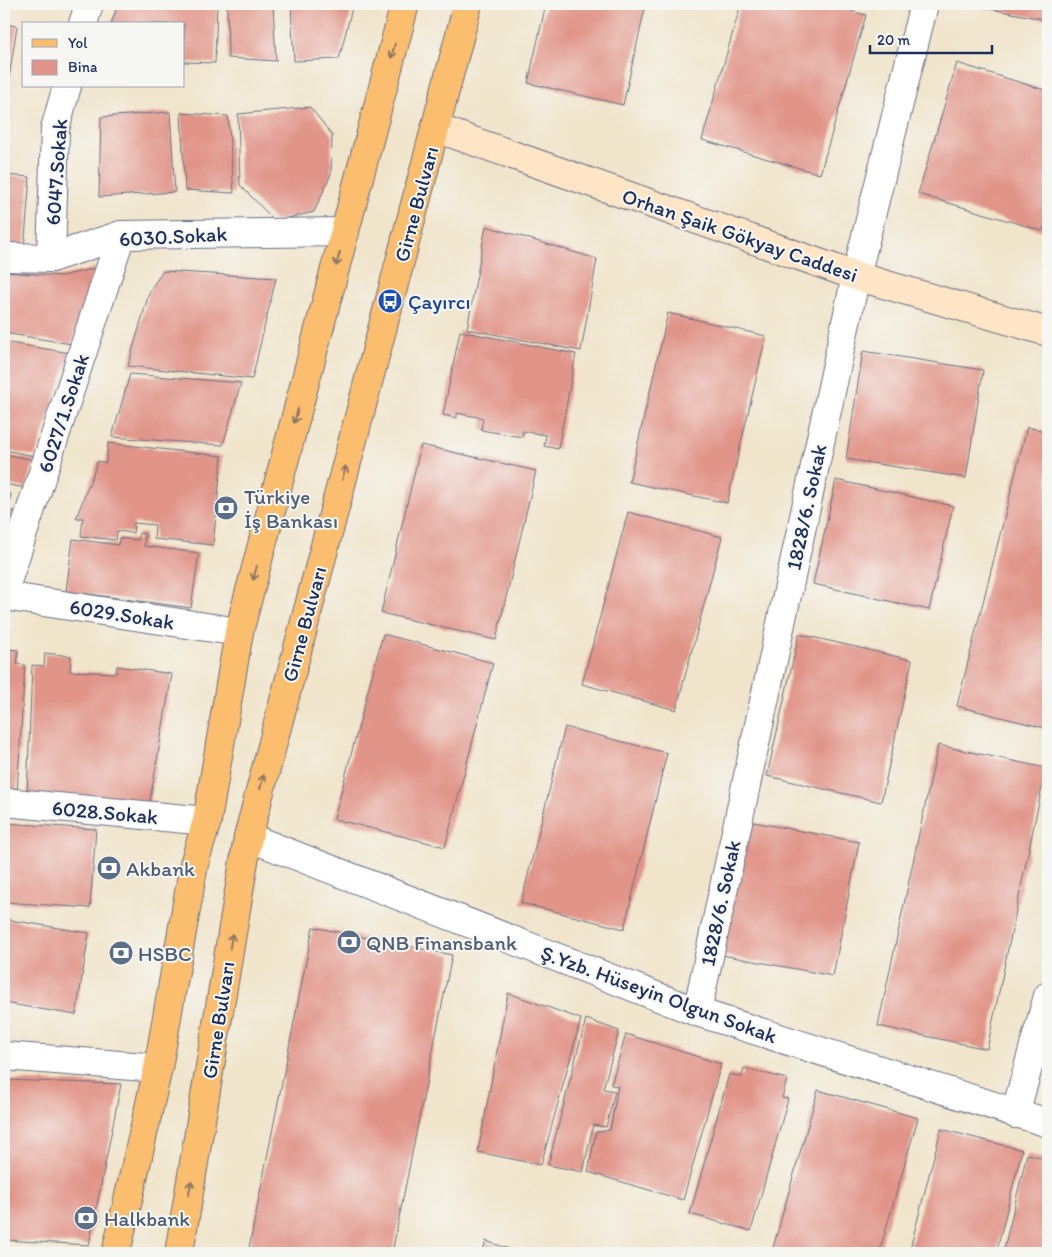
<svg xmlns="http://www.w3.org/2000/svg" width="1052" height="1257" viewBox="0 0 1052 1257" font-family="Itim,sans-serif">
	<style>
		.building { fill: #e19488 }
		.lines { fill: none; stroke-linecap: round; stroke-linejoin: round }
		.street-casing { stroke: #666e84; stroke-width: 30 }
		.secondary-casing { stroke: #666e84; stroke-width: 30 }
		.primary-casing { stroke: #666e84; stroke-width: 30 }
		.street { stroke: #fff; stroke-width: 28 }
		.secondary { stroke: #fde5c5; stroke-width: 28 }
		.primary { stroke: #fbbe6e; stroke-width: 28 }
		.oneway { stroke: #8b7666 }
		.labels { text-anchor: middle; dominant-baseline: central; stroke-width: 4; stroke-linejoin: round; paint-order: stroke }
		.street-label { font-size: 21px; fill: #1b2f5e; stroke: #f6f6f2 }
		.transit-label { font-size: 21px; fill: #164399; stroke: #f6f6f2; text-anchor: start }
		.service-label { font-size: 21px; fill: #4e5e75; stroke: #f6f6f2; text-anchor: start }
	</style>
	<rect width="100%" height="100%" fill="#f6f6f2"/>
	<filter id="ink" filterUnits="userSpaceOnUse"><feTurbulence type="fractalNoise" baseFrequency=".02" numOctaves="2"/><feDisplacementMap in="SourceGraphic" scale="10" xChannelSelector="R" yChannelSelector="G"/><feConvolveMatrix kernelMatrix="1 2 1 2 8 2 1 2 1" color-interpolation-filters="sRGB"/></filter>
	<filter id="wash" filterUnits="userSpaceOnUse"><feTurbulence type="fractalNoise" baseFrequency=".0096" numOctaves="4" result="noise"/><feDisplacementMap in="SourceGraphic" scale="20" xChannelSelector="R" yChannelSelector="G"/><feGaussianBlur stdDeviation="1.12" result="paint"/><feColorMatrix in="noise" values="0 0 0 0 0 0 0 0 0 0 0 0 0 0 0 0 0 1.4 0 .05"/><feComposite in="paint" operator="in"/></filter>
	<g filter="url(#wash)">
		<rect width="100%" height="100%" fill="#f0e4ca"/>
		<g id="blocks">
			<g class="building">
				<polygon points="118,4 217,4 215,63 184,62 184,24 111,24"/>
				<polygon points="227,4 273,4 276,61 228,58"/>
				<polygon points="291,4 353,4 339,59 294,61"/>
				<polygon points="546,4 646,4 623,105 528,83"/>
				<polygon points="741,4 824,4 866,15 820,174 702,140"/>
				<polygon points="970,4 1048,4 1048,20 970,5"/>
				<polygon points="4,24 17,26 5,104 4,104"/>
				<polygon points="957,63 1048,91 1048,214 1043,231 918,194"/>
				<polygon points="310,107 332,135 331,174 314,212 275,221 240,185 238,114"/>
				<polygon points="170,112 175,192 99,197 101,117"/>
				<polygon points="181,113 228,116 234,193 185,190"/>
				<polygon points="4,175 30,177 24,250 4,248"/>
				<polygon points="486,226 597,259 581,351 467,329"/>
				<polygon points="96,268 72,344 4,333 4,272 61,276"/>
				<polygon points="163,271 276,278 252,379 128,366 150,290"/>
				<polygon points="668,313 766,336 727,503 629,482"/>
				<polygon points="460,331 576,354 558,449 544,446 546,435 523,431 522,437 481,430 483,418 457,413 457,418 443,415"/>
				<polygon points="4,342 70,353 35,456 4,450"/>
				<polygon points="863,351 983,370 966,478 846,459"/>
				<polygon points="130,374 241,383 223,445 112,437"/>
				<polygon points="1027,427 1048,432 1048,729 957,706"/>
				<polygon points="108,443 222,456 213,545 154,539 155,525 134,523 133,533 117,531 116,540 81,536 83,518 76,518 98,461 106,463"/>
				<polygon points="421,445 536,471 496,640 381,613"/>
				<polygon points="4,454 35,460 26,488 4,484"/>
				<polygon points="836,480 953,506 929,610 813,584"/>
				<polygon points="4,492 11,494 8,510 16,512 4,566"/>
				<polygon points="628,512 722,537 676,710 582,684"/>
				<polygon points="139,533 145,534 144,546 199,553 191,608 66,591 73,539 118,545 119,538 138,540"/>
				<polygon points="383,634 493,663 445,847 334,819"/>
				<polygon points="799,634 912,660 881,802 767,776"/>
				<polygon points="4,649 18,650 17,664 25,665 17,793 4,792"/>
				<polygon points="45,653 71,656 70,671 116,673 117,666 172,674 149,806 27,796 32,665 44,666"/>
				<polygon points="565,727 667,753 624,929 521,903"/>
				<polygon points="938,745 1046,768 987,1049 878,1026"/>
				<polygon points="748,821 859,842 833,976 722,955"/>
				<polygon points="4,823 96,829 90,908 4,902"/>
				<polygon points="4,919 89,933 76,1015 4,1003"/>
				<polygon points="313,927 452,955 392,1253 248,1253"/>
				<polygon points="508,993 581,1019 541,1165 478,1152"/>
				<polygon points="586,1019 619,1031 603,1089 615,1091 606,1127 593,1125 583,1172 548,1165"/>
				<polygon points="626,1034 721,1064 683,1200 588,1172 596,1132 610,1130 618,1086 611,1085"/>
				<polygon points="744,1068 787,1079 782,1098 788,1099 751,1231 690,1214 729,1074 742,1077"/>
				<polygon points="4,1080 121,1084 89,1245 4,1240"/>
				<polygon points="818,1090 918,1118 879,1253 779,1253 772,1251"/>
				<polygon points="941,1129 1022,1150 996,1253 909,1253"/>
				<polygon points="1027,1154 1048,1159 1048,1253 1003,1253"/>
				<polygon points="486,1241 521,1253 482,1253"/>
			</g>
		</g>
	</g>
	<g filter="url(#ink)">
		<use href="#blocks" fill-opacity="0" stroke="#666e84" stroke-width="1"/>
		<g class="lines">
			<defs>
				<g id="street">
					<polyline points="83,24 89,4"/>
					<polyline points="4,257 51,258 121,235 345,232"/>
					<polyline points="51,258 55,129 67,86"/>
					<polyline points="4,591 121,235"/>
					<polyline points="4,596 239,632"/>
					<polyline points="4,802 207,821"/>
					<polyline points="248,837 697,1012 1048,1123"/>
					<polyline points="697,1012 856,276 924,4"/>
					<polyline points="4,1056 158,1068"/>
					<polyline points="1015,1114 1048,996"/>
				</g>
				<polyline id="secondary" points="436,128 856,276 1048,332"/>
				<g id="primary">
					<polyline points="116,1253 158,1068 194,864 207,821 239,632 405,4"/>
					<polyline points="179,1253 248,837 468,4"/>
				</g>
			</defs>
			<use href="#street" class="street-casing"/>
			<use href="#secondary" class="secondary-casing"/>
			<use href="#primary" class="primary-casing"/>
			<use href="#street" class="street"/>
			<use href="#secondary" class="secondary"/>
			<use href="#primary" class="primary"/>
		</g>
		<defs><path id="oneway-shaft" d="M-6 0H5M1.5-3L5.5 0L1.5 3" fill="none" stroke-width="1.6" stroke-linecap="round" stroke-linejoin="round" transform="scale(1.25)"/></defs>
		<g class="oneway">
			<use href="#oneway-shaft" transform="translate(393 51) rotate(105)"/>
			<use href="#oneway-shaft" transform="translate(338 259) rotate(105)"/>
			<use href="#oneway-shaft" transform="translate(296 416) rotate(105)"/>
			<use href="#oneway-shaft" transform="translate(344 473) rotate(-75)"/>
			<use href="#oneway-shaft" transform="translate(255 573) rotate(105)"/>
			<use href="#oneway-shaft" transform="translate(262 782) rotate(-75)"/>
			<use href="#oneway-shaft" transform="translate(231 941) rotate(-81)"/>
			<use href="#oneway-shaft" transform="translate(190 1188) rotate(-81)"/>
		</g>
	</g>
	<defs>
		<symbol id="bus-disc" viewBox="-11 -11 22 22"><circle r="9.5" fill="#1a4fb4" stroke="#f6f6f2"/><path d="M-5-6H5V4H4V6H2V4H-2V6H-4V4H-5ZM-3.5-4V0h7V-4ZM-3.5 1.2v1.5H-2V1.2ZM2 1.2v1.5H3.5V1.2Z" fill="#fff"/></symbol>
		<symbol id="bank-disc" viewBox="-11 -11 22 22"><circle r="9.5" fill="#5c6f8a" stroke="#f6f6f2"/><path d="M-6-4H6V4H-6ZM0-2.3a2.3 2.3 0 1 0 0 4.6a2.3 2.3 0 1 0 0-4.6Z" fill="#fff"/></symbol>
	</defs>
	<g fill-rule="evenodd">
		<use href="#bus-disc" x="376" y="287" width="28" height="28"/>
		<use href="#bank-disc" x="212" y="494" width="28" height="28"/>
		<use href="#bank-disc" x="95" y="854" width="28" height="28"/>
		<use href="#bank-disc" x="335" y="928" width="28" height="28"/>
		<use href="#bank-disc" x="107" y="939" width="28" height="28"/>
		<use href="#bank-disc" x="72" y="1204" width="28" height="28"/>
	</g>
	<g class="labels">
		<g class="street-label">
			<text transform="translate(56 172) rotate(-86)">6047.Sokak</text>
			<text transform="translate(416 204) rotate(-75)">Girne Bulvarı</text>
			<text transform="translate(740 235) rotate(19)">Orhan Şaik Gökyay Caddesi</text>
			<text transform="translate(173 236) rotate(-3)">6030.Sokak</text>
			<text transform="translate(63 413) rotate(-72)">6027/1.Sokak</text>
			<text transform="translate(806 507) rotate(-78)">1828/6. Sokak</text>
			<text transform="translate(122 614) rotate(9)">6029.Sokak</text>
			<text transform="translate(304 624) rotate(-75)">Girne Bulvarı</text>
			<text transform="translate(105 812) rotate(5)">6028.Sokak</text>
			<text transform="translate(720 903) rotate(-78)">1828/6. Sokak</text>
			<text transform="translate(659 994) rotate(20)">Ş.Yzb. Hüseyin Olgun Sokak</text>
			<text transform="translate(218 1020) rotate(-81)">Girne Bulvarı</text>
		</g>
		<g class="transit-label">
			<text x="408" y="301">Çayırcı</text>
		</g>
		<g class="service-label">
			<text x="244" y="496">Türkiye<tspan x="244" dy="24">İş Bankası</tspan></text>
			<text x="126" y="868">Akbank</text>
			<text x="366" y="942">QNB Finansbank</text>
			<text x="138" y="953">HSBC</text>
			<text x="104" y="1218">Halkbank</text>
		</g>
	</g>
	<rect width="1052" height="1257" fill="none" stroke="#f6f6f2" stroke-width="20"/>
	<rect x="22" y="22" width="162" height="65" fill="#f6f6f2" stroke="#9ea6b7"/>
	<rect x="32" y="39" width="25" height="8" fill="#fbbe6e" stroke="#9ea6b7"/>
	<text x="68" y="48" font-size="15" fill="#1b2f5e">Yol</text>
	<rect x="32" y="60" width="25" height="15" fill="#e19488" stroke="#9ea6b7"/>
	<text x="68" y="72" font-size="15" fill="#1b2f5e">Bina</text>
	<path d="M870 45v8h122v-8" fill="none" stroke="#1b2f5e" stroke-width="2.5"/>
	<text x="877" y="45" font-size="15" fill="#1b2f5e" stroke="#f6f6f2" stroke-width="4" paint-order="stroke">20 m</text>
</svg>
